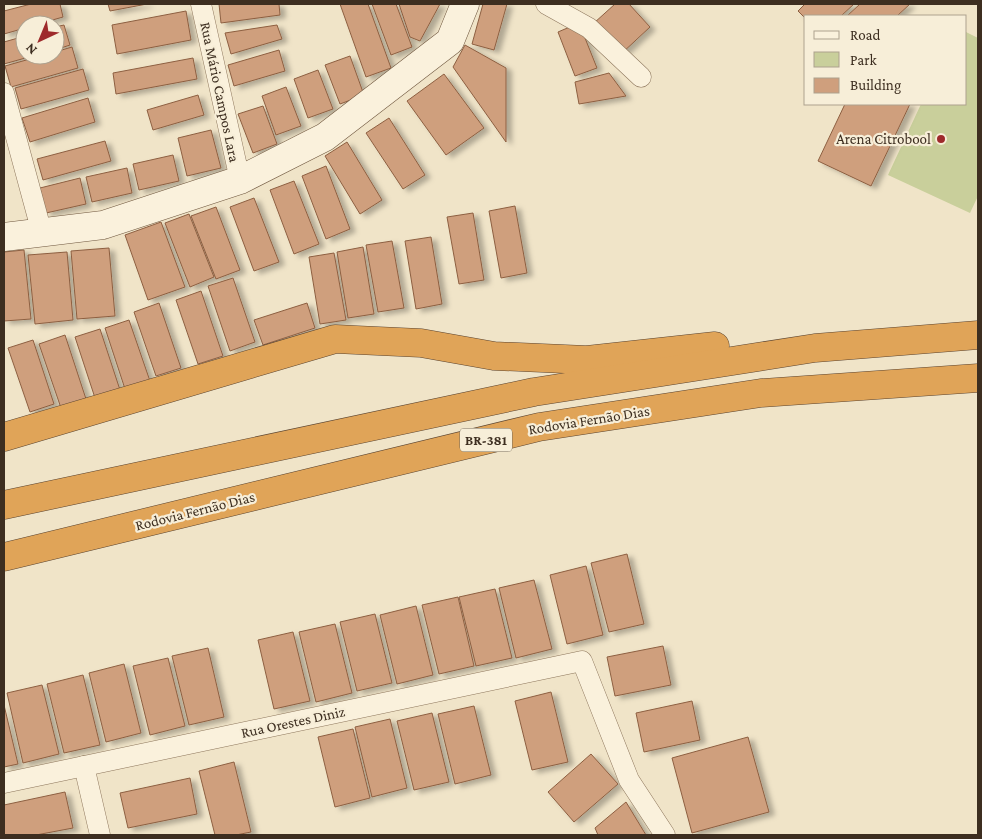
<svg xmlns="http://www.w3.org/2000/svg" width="982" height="839" viewBox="0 0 982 839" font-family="'Crimson Pro',serif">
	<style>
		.green { fill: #c9cf9b }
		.building { fill: #cf9f7d; stroke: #8d5f41; filter: url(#shadow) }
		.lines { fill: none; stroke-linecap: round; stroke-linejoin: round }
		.street-casing { stroke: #8d765c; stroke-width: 21 }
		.secondary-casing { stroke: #6f573f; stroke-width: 29 }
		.highway-casing { stroke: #5b4430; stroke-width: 29 }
		.street { stroke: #faf1dc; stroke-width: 20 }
		.secondary { stroke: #faf1dc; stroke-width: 28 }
		.highway { stroke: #e0a458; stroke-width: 28 }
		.poi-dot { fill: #9e2a2b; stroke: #f7eed8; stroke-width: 2 }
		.labels { text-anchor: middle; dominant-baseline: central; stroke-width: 4.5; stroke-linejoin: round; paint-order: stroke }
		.shield { fill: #f7eed8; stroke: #756857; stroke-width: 1 }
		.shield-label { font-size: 14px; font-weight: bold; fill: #3d2e20 }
		.street-label { font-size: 15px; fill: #3d2e20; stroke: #f7eed8 }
		.poi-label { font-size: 15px; fill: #3d2e20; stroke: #f7eed8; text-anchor: end }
	</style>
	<defs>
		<filter id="shadow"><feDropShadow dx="5.5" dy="3" stdDeviation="2.5" flood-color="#0004"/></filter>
	</defs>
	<rect width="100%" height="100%" fill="#f0e4c8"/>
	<polygon class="green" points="966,32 978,38 978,196 970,213 888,175 921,104 966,104"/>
	<g class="building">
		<polygon points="31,4 60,4 63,17 35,25 25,25 25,28 4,34 4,11"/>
		<polygon points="108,4 147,4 110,11"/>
		<polygon points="219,4 279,4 280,15 221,23"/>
		<polygon points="340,4 368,4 391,68 366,77"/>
		<polygon points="372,4 396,4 412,47 391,55"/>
		<polygon points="399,4 440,4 420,41 410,37"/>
		<polygon points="483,4 507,4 494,50 472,44"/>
		<polygon points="615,4 629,4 650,27 621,54 594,23"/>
		<polygon points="805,4 854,4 841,16 806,16 806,19 798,11"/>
		<polygon points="860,4 910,4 897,16 847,16"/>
		<polygon points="186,11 191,40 117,54 112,25"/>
		<polygon points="579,23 597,68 575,76 558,32"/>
		<polygon points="64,25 70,45 55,50 55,27"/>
		<polygon points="277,25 282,39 231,54 225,33"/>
		<polygon points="25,36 25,55 36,55 4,64 4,42"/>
		<polygon points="465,45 506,68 506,142 453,67"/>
		<polygon points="72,47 78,68 11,87 5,66 44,55 55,55 55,52"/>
		<polygon points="279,50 285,71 234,86 228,65"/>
		<polygon points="350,56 364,95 340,104 325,65"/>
		<polygon points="193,58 197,79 116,94 113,73"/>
		<polygon points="83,69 89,90 21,109 15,88"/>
		<polygon points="318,70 333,109 308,118 294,79"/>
		<polygon points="609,73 626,96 579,104 575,82"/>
		<polygon points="444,74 484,128 446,155 407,101"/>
		<polygon points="286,87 301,126 276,135 262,96"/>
		<polygon points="198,95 204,115 153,130 147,110"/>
		<polygon points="88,98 95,122 30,142 22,118"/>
		<polygon points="845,104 910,104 871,186 818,161"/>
		<polygon points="263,106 277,144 253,153 238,114"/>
		<polygon points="389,118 425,175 403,189 366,133"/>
		<polygon points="211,130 221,168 187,176 178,138"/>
		<polygon points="105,141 111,161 43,180 37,159"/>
		<polygon points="347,142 382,200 360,214 325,156"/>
		<polygon points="173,155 179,181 139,190 133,164"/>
		<polygon points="326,166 350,229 326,239 302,176"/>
		<polygon points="127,168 132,193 92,202 86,177"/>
		<polygon points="80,178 86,204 46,213 40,188"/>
		<polygon points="294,181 319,244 294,254 270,190"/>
		<polygon points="254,198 279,262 254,271 230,207"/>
		<polygon points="515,206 527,273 501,278 489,211"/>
		<polygon points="216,207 240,270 216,279 191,216"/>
		<polygon points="473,213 484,280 459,284 447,217"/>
		<polygon points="189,214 214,277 190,287 165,223"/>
		<polygon points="161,222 185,287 148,300 125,235"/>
		<polygon points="431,237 442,304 416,309 405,241"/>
		<polygon points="392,241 404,308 378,312 366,245"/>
		<polygon points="363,247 374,314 348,318 337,252"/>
		<polygon points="109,248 115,316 77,319 71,251"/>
		<polygon points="24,250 31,319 4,321 4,252"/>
		<polygon points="67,252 73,320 35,324 28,255"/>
		<polygon points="334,253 346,320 320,324 309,257"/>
		<polygon points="233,278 255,342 230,351 208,286"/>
		<polygon points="201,291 223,356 198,364 176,300"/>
		<polygon points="159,303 181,368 156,376 134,312"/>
		<polygon points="307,303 315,328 263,345 254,320"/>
		<polygon points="129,320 151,384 126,392 105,328"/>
		<polygon points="100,329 121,393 96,401 75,337"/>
		<polygon points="65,335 86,399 61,408 39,344"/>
		<polygon points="33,340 54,404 30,412 8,348"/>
		<polygon points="627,554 644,624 609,632 591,563"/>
		<polygon points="586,566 603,635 567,644 550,575"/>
		<polygon points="534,580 552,649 516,658 499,588"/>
		<polygon points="495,589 512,658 476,666 459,597"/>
		<polygon points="458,597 474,666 439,674 422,605"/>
		<polygon points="416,606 433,675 397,684 380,615"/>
		<polygon points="375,614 392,683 357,691 340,622"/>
		<polygon points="335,624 352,693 316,702 299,632"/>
		<polygon points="293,632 310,701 274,709 258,640"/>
		<polygon points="663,646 671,685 615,696 607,657"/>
		<polygon points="208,648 224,717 189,725 172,656"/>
		<polygon points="168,658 185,726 150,735 133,666"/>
		<polygon points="124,664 141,733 106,742 89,673"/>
		<polygon points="83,675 100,745 64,753 47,684"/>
		<polygon points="42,685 59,754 23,763 7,693"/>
		<polygon points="551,692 568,762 532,770 515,701"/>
		<polygon points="692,701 700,740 644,752 636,713"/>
		<polygon points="4,705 18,764 4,767"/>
		<polygon points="474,706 491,775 455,784 438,714"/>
		<polygon points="432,713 449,782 414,790 397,721"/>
		<polygon points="390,719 407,788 372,797 355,727"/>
		<polygon points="353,729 370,798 335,807 318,737"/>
		<polygon points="748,737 769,812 692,833 672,758"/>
		<polygon points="591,754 618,784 574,822 548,792"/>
		<polygon points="234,762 251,832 236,835 215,835 199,771"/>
		<polygon points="190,778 197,814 128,828 120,793"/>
		<polygon points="65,792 73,828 36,835 4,835 4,805"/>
		<polygon points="626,802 646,835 598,835 595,828"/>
	</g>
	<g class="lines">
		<defs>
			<g id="street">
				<polyline points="201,4 240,180"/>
				<polyline points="546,4 589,28 641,77"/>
				<polyline points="4,93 42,233"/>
				<polyline points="84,766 100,835"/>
				<polyline points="4,783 582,661 629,780 665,835"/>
			</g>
			<polyline id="secondary" points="4,237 103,225 240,180 325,137 450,41 465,4"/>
			<g id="highway">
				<polyline points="4,437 335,339 421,343 494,356 587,360 715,346"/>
				<polyline points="4,505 534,392 815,348 978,335"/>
				<polyline points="4,557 539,427 761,393 978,378"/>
			</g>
		</defs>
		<use href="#street" class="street-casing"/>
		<use href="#secondary" class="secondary-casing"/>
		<use href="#highway" class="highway-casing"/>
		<use href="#street" class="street"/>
		<use href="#secondary" class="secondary"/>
		<use href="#highway" class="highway"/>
	</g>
	<circle class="poi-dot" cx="941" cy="139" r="5"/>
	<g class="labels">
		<rect class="shield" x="460" y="428.5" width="52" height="23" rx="4"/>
		<g class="shield-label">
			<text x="486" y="440">BR-381</text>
		</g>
		<g class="street-label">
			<text transform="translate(220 92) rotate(78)">Rua Mário Campos Lara</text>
			<text transform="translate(589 420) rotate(-9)">Rodovia Fernão Dias</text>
			<text transform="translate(195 511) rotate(-14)">Rodovia Fernão Dias</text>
			<text transform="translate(293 722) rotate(-12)">Rua Orestes Diniz</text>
		</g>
		<g class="poi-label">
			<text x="931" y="139">Arena Citrobool</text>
		</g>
	</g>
	<rect width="982" height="839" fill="none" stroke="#3d2e20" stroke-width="10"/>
	<rect x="804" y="15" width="162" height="90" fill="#f7eed8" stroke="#ada18e"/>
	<rect x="814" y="31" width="25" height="8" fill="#faf1dc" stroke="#ada18e"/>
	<text x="850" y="40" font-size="15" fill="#3d2e20">Road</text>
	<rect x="814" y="52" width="25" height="15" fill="#c9cf9b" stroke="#ada18e"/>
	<text x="850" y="65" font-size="15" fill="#3d2e20">Park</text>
	<rect x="814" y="78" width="25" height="15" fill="#cf9f7d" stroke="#ada18e"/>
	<text x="850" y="90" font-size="15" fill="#3d2e20">Building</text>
	<g transform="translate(40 40) rotate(224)"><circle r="24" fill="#f7eed8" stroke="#ada18e"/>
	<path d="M0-4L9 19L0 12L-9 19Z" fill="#9e2a2b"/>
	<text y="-8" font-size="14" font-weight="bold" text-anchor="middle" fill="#3d2e20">N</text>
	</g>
</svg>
